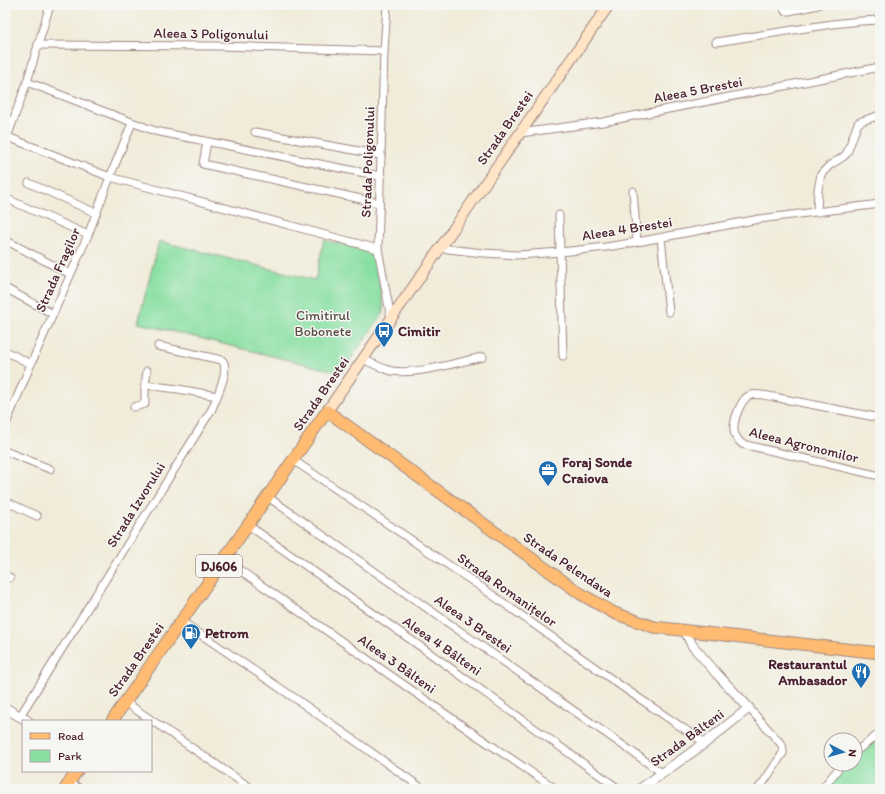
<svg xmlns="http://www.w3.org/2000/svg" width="885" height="794" viewBox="0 0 885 794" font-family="Itim,sans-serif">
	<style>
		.green { fill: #88dfa2; stroke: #697f66 }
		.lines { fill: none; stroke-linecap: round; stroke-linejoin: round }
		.minor-casing { stroke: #9e8682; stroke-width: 9 }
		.tertiary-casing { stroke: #9e8682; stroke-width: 11 }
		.secondary-casing { stroke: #9e8682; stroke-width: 12 }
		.primary-casing { stroke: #9e8682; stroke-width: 13 }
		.minor { stroke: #fff; stroke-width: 7 }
		.tertiary { stroke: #fff; stroke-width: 9 }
		.secondary { stroke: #ffe4c6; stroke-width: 10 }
		.primary { stroke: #ffbb71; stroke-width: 11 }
		.labels { text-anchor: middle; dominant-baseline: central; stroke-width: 3; stroke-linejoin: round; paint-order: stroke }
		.shield { fill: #f6f6f2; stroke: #7e6067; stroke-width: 1 }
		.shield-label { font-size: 13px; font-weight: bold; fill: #4a1f2b }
		.street-label { font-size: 14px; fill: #4a1f2b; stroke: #f6f6f2 }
		.park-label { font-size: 14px; fill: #5a4f49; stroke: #f6f6f2 }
		.poi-label { font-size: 14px; font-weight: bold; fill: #4a1f2b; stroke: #f6f6f2; text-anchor: start }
	</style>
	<rect width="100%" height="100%" fill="#f6f6f2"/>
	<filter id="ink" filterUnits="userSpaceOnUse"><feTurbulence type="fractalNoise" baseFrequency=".025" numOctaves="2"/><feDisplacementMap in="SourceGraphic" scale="8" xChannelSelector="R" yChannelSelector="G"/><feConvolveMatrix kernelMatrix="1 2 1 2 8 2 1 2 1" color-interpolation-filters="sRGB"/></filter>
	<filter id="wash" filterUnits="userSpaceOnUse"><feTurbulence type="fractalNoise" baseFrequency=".012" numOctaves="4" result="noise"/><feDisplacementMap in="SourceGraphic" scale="16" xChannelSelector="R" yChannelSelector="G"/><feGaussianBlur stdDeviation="0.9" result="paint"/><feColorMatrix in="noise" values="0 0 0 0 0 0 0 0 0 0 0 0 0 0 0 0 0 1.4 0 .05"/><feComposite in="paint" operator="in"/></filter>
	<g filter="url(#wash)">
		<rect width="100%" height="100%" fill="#f1ecd9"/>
		<g class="green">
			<polygon points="324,240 375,252 384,312 341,373 138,323 159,241 315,280"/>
			<polygon points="880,738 880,789 827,789 847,764 855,764 855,756"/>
		</g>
	</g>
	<g filter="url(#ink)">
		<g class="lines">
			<defs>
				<g id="minor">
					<polyline points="387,5 384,51 381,155 378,249 391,318"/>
					<polyline points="783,5 785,11 789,11 818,5"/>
					<polyline points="716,42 832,24 861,21 880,20"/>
					<polyline points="38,45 220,46 384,51"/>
					<polyline points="27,82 155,131 380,176"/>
					<polyline points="255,132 381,155"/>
					<polyline points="520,133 603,122 880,67"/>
					<polyline points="5,136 110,177 378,249"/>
					<polyline points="207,142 203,164 379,203"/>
					<polyline points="5,143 27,82 50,5"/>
					<polyline points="29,183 96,213"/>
					<polyline points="633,191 637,242"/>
					<polyline points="5,198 88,235"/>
					<polyline points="817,212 818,190 821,174 830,165 843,157 847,153 858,123 862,121 880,115"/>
					<polyline points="559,215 563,356"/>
					<polyline points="661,238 669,312"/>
					<polyline points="5,240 70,274"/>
					<polyline points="440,248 483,253 518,255 561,252 606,247 637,242 759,219 880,204"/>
					<polyline points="5,288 53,314"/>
					<polyline points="5,351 31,364"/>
					<path d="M363,359C371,363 383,369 392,371C417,375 458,362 483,357"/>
					<polyline points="145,385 178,389 217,396"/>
					<polyline points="134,407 145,404 145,385 147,371"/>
					<path d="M880,418L774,397C767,396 758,393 751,395C741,397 733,421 734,431C735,437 738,440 742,444L880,476"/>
					<polyline points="5,426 31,364 88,235 110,177 132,123"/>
					<polyline points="5,451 50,469"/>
					<polyline points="293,460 481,587 624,688 705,743"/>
					<polyline points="268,497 580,715 662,773"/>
					<polyline points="5,501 37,516"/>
					<polyline points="248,525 431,654 619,789"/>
					<polyline points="224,559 470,731 556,789"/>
					<polyline points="5,575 10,578"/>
					<polyline points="181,621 299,701 423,789"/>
					<polyline points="125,702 252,789"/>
					<polyline points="749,708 782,745 783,750 783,753 763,783 758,789"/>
					<path d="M20,716L212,409C216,398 231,369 222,360L158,346"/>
					<polyline points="855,752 880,733"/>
					<polyline points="70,782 80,789"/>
					<polyline points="822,789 842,764"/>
				</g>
				<g id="tertiary">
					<polyline points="5,708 28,721"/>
					<polyline points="640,789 705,743 749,708 717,674 692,645 685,631"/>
				</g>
				<polyline id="secondary" points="327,411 609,5"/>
				<g id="primary">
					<polyline points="112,721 327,411 581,594 614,613 654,627 880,653"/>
					<polyline points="65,789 77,771"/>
				</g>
			</defs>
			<use href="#minor" class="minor-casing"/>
			<use href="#tertiary" class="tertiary-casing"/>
			<use href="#secondary" class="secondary-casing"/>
			<use href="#primary" class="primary-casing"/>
			<use href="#minor" class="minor"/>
			<use href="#tertiary" class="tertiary"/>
			<use href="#secondary" class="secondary"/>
			<use href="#primary" class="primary"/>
		</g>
	</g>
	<defs>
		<symbol id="bus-pin" viewBox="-11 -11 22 30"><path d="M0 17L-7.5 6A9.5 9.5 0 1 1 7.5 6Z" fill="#1f6fb2" stroke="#f6f6f2"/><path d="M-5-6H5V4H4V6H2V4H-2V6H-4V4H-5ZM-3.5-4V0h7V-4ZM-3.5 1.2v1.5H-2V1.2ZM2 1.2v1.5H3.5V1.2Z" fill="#fff"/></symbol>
		<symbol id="office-pin" viewBox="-11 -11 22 30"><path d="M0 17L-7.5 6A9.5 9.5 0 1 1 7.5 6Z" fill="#1f6fb2" stroke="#f6f6f2"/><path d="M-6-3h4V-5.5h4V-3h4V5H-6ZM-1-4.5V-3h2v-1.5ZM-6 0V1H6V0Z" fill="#fff"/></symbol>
		<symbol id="fuel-pin" viewBox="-11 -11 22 30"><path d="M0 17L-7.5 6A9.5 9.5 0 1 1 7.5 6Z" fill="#1f6fb2" stroke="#f6f6f2"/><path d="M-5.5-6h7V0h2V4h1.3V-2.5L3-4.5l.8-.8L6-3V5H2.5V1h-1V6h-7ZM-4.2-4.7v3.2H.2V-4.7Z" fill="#fff"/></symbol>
		<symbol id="restaurant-pin" viewBox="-11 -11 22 30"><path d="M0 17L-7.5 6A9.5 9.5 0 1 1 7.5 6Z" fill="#1f6fb2" stroke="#f6f6f2"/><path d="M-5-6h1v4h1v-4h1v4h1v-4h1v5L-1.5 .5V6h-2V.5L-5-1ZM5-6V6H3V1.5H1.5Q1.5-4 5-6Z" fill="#fff"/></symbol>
	</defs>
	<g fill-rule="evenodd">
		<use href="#bus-pin" x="373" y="320" width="22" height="30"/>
		<use href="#office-pin" x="537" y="459" width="22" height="30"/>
		<use href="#fuel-pin" x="180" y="622" width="22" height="30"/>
		<use href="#restaurant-pin" x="850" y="661" width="22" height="30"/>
	</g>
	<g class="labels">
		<rect class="shield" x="196" y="555" width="46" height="22" rx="3"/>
		<g class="shield-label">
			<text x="219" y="566">DJ606</text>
		</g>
		<g class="street-label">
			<text transform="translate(211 34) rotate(1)">Aleea 3 Poligonului</text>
			<text transform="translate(698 90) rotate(-11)">Aleea 5 Brestei</text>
			<text transform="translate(505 128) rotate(-55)">Strada Brestei</text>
			<text transform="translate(368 162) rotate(-88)">Strada Poligonului</text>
			<text transform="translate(627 229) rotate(-9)">Aleea 4 Brestei</text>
			<text transform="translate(58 270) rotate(-66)">Strada Fragilor</text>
			<text transform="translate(321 394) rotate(-55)">Strada Brestei</text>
			<text transform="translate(804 445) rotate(14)">Aleea Agronomilor</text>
			<text transform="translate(136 505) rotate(-58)">Strada Izvorului</text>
			<text transform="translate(568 565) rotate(34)">Strada Pelendava</text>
			<text transform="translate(507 590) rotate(35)">Strada Romanițelor</text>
			<text transform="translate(473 624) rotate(35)">Aleea 3 Brestei</text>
			<text transform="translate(442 646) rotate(35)">Aleea 4 Bâlteni</text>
			<text transform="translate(136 660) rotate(-55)">Strada Brestei</text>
			<text transform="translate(397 664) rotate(35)">Aleea 3 Bâlteni</text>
			<text transform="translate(687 738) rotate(-36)">Strada Bâlteni</text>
		</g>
		<g class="park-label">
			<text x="323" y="315">Cimitirul<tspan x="323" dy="16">Bobonete</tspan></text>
		</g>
		<g class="poi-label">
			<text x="398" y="331">Cimitir</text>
			<text x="562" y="462">Foraj Sonde<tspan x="562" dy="16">Craiova</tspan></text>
			<text x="205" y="633">Petrom</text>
			<text x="847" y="664" text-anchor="end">Restaurantul<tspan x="847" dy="16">Ambasador</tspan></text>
		</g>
	</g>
	<rect width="885" height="794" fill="none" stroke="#f6f6f2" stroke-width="20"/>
	<rect x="22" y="720" width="130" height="52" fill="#f6f6f2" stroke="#b1a0a2"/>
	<rect x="30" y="733" width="20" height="6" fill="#ffbb71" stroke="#b1a0a2"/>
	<text x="58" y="740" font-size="12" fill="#4a1f2b">Road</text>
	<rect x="30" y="750" width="20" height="12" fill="#88dfa2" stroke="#b1a0a2"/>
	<text x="58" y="760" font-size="12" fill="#4a1f2b">Park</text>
	<g transform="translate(843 752) rotate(96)"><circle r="19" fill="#f6f6f2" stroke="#b1a0a2"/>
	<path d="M0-3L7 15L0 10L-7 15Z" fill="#1f6fb2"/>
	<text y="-6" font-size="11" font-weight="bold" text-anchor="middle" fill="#4a1f2b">N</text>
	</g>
</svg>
